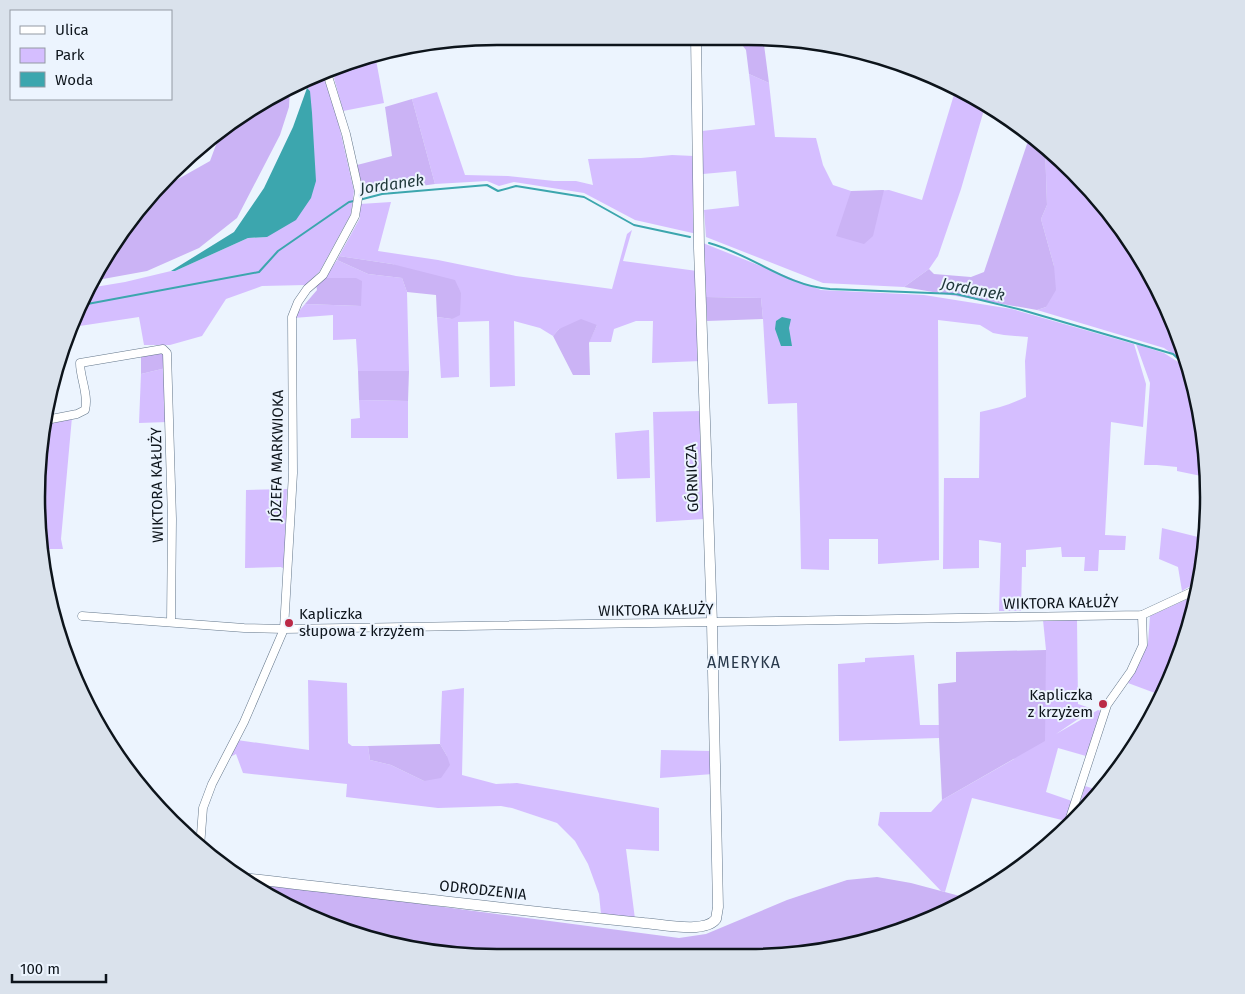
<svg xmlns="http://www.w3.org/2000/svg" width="1245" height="994" viewBox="0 0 1245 994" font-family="'Fira Sans',sans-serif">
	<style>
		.green { fill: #d5beff }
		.forest { fill: #cbb3f5 }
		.water { fill: #3ca6ae }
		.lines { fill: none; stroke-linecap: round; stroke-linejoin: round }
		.stream { stroke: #3ca6ae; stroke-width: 2 }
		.street-casing { stroke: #64778b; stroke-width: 9 }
		.secondary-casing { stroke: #64778b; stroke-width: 11 }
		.street { stroke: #fff; stroke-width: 8 }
		.secondary { stroke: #fff; stroke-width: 10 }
		.poi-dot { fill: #bb2a47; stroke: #ecf4fe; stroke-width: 2 }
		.labels { text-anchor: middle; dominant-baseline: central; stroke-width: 4; stroke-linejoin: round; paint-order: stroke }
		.street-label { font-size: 15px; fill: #0d141b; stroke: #ecf4fe }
		.poi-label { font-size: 15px; fill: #0d141b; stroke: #ecf4fe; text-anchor: start }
		.water-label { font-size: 16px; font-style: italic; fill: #1f3739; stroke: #ecf4fe }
		.neighbourhood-label { font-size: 16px; letter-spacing: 1px; fill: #2a3a4c; stroke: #ecf4fe }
		.rim { fill: none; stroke: #0d141b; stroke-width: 2.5 }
	</style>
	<rect width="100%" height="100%" fill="#ecf4fe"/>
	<g class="green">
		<polygon points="376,60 384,103 343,111 334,78 337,74"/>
		<polygon points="327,73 354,191 351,214 320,271 306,285 262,286 226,299 202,336 170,345 144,345 139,317 73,327 89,288 125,282 171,271 175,271 248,238 267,237 310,91 307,88 308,81"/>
		<polygon points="749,74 769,83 775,137 816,138 823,165 833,185 854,192 889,190 922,200 956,88 979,98 986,103 961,189 938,256 929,269 904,287 823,283 706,237 704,210 739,206 736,171 703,174 702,131 755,125"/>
		<polygon points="437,92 465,175 508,176 554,181 576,181 593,185 588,159 641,158 672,155 694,156 697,234 635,220 584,193 514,182 499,186 487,181 435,184 412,99"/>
		<polygon points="1045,146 1052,150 1147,267 1184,349 1188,364 1164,348 1037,310 1046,307 1054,266 1041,219 1047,205"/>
		<polygon points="391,202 378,251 438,260 516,276 612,289 627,234 632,230 623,261 697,271 701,361 652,363 653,321 636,321 614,329 611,342 589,342 597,325 559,329 553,336 540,328 514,321 515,386 490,387 489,321 458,322 459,377 441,378 437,317 452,319 461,293 392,264 339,256 360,218 360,204"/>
		<path d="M703,243L821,290L924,295L1012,309L1134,344L1146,384L1143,427L1111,422L1105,535L1126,536L1125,550H1099L1098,571H1084L1085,557H1062L1061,547L1026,550V567H1022L1021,611H999L1001,543L979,540V568L943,569L944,478H979L980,412C996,409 1011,404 1026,397L1025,361L1028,337L1004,335L993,333L980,325L938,320L939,560L878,564V539H829V570L801,569L800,514L797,403L768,404L763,319L761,298L706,297Z"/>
		<polygon points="337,260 368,274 402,278 407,292 409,371 358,371 356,339 333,340 333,315 293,318 305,304 361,306 356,278 325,278"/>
		<polygon points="1136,344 1164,353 1186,367 1191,377 1205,437 1206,477 1177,471 1177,467 1157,465 1144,465 1150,383"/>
		<polygon points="166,368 168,422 139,423 141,374"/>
		<polygon points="359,400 408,401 408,438 351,438 351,419 360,418"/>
		<polygon points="702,411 704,519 656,522 653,412"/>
		<polygon points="72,417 61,539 63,549 43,549 36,497 46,423"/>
		<polygon points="649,430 650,478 617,479 615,433"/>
		<polygon points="287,489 284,569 281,567 245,568 246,490"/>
		<polygon points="1162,528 1206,539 1199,581 1182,591 1178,567 1159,559"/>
		<polygon points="1197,593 1193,617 1163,696 1128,683 1140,662 1148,643 1150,616 1183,601"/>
		<polygon points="1043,620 1077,620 1078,704 1093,709 1056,734 1098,710 1101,711 1086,756 1058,748 1046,792 1072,801 1066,821 972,798 945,892 941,891 878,825 880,812 931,812 942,800 1014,759 1046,650"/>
		<polygon points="914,655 920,725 939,725 939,738 839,741 838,664 865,662 865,658"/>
		<polygon points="308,680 347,683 348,743 352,746 368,746 370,760 391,765 424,781 447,756 440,744 442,691 464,688 462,775 496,784 517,783 659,808 659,851 626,849 635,919 601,914 599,894 588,864 575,841 557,823 512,808 501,806 438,808 346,797 347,784 243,773 236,754 228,758 237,740 309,750"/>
		<polygon points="661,750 711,751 713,774 660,778"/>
		<polygon points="1085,786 1101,791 1079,814 1077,813"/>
	</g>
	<g class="forest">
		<polygon points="736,37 763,37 769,83 749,74 746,50"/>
		<polygon points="290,88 289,107 280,135 237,218 199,248 147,271 92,281 98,266 159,188 171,183 210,161 220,134 267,98"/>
		<polygon points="412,99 435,184 363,194 357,165 392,156 385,107"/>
		<polygon points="1030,135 1045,146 1047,205 1041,219 1054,266 1056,290 1046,307 1037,310 904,287 929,269 934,274 971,277 984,272"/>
		<polygon points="884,190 873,236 864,244 836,236 851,191"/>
		<polygon points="339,256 392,264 455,280 461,293 460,315 452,319 437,317 436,295 407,292 402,278 368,274 337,260"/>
		<polygon points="325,278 356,278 362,281 361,306 305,304 317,290 316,284"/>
		<polygon points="706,297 761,298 763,319 707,321"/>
		<polygon points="581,319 597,325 589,343 590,375 573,375 553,336 559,329"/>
		<polygon points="162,351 165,353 166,368 141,374 141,354"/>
		<polygon points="358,371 409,371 408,401 359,400"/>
		<polygon points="1046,650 1045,741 942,800 939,738 938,684 956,682 956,652"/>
		<polygon points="440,744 447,756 450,765 441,778 424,781 391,765 370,760 368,746"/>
		<polygon points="877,877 911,883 971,899 868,942 778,957 497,958 407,949 320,923 248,881 679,938 706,934 787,900 847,880"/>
	</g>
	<g class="water">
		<polygon points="307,88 310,91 312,113 316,181 311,198 296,220 267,237 248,238 175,271 171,271 234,232 264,188 293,127"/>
		<polygon points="782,317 791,319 789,328 792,346 781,346 775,329 776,321"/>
	</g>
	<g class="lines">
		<g class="stream">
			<polyline points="359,200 382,194 487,185 498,191 516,186 584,197 634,225 690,237"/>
			<path d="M709,243C751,254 786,286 830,289L956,294L1022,310L1173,354L1186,366L1192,380"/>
			<polyline points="82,305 259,272 278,251 349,202 354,201"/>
		</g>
		<defs>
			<g id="street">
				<polyline points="327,73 402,49"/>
				<path d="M46,420L77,414L85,410C89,395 80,378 80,363L163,349L167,353L172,519L171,622"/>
				<polyline points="82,616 244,628 284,629 1142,615 1198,589"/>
				<polyline points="1067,827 1107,705 1131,671 1143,645 1142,615"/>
				<polyline points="200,847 203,808 212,784 244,722 284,629 293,473 292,317 298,302 307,289 323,275 355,216 359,192 346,134 327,73"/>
			</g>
			<path id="secondary" d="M243,878C377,893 510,910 644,923C661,924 705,934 716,919L718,907L712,623L699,248L696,37"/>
		</defs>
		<use href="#street" class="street-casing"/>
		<use href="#secondary" class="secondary-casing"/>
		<use href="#street" class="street"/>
		<use href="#secondary" class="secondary"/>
	</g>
	<g class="poi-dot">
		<circle cx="289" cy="623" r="5"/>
		<circle cx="1103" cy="704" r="5"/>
	</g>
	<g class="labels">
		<g class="street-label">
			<text transform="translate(277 456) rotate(-89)">JÓZEFA MARKWIOKA</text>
			<text transform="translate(692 478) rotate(-92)">GÓRNICZA</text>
			<text transform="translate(157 485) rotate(-91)">WIKTORA KAŁUŻY</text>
			<text transform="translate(1061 603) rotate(-1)">WIKTORA KAŁUŻY</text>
			<text transform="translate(656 610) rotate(-1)">WIKTORA KAŁUŻY</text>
			<text transform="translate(483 890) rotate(6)">ODRODZENIA</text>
		</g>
		<g class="poi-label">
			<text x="299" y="614">Kapliczka<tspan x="299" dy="17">słupowa z krzyżem</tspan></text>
			<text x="1093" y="695" text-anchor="end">Kapliczka<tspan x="1093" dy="17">z krzyżem</tspan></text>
		</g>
		<g class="water-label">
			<text transform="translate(392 184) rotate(-8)">Jordanek</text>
			<text transform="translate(973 289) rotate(11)">Jordanek</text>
		</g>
		<g class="neighbourhood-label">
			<text x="744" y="662">AMERYKA</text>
		</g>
	</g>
	<path d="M0 0H1245V994H0ZM497 45H748A452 452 0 0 1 1200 497V497A452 452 0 0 1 748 949H497A452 452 0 0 1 45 497V497A452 452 0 0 1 497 45Z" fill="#dae2ec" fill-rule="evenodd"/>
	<path class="rim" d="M497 45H748A452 452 0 0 1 1200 497V497A452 452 0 0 1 748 949H497A452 452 0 0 1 45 497V497A452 452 0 0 1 497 45Z"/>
	<rect x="10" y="10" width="162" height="90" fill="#ecf4fe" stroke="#939aa3"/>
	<rect x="20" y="26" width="25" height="8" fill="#ffffff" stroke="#939aa3"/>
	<text x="55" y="35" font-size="15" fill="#0d141b">Ulica</text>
	<rect x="20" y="48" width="25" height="15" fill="#d5beff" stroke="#939aa3"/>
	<text x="55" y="60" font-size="15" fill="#0d141b">Park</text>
	<rect x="20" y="72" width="25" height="15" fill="#3ca6ae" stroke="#939aa3"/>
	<text x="55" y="85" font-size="15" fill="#0d141b">Woda</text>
	<path d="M12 974v8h94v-8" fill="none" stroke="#0d141b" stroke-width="2.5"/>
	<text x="20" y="974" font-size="15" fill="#0d141b" stroke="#ecf4fe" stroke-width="4" paint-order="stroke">100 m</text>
</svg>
